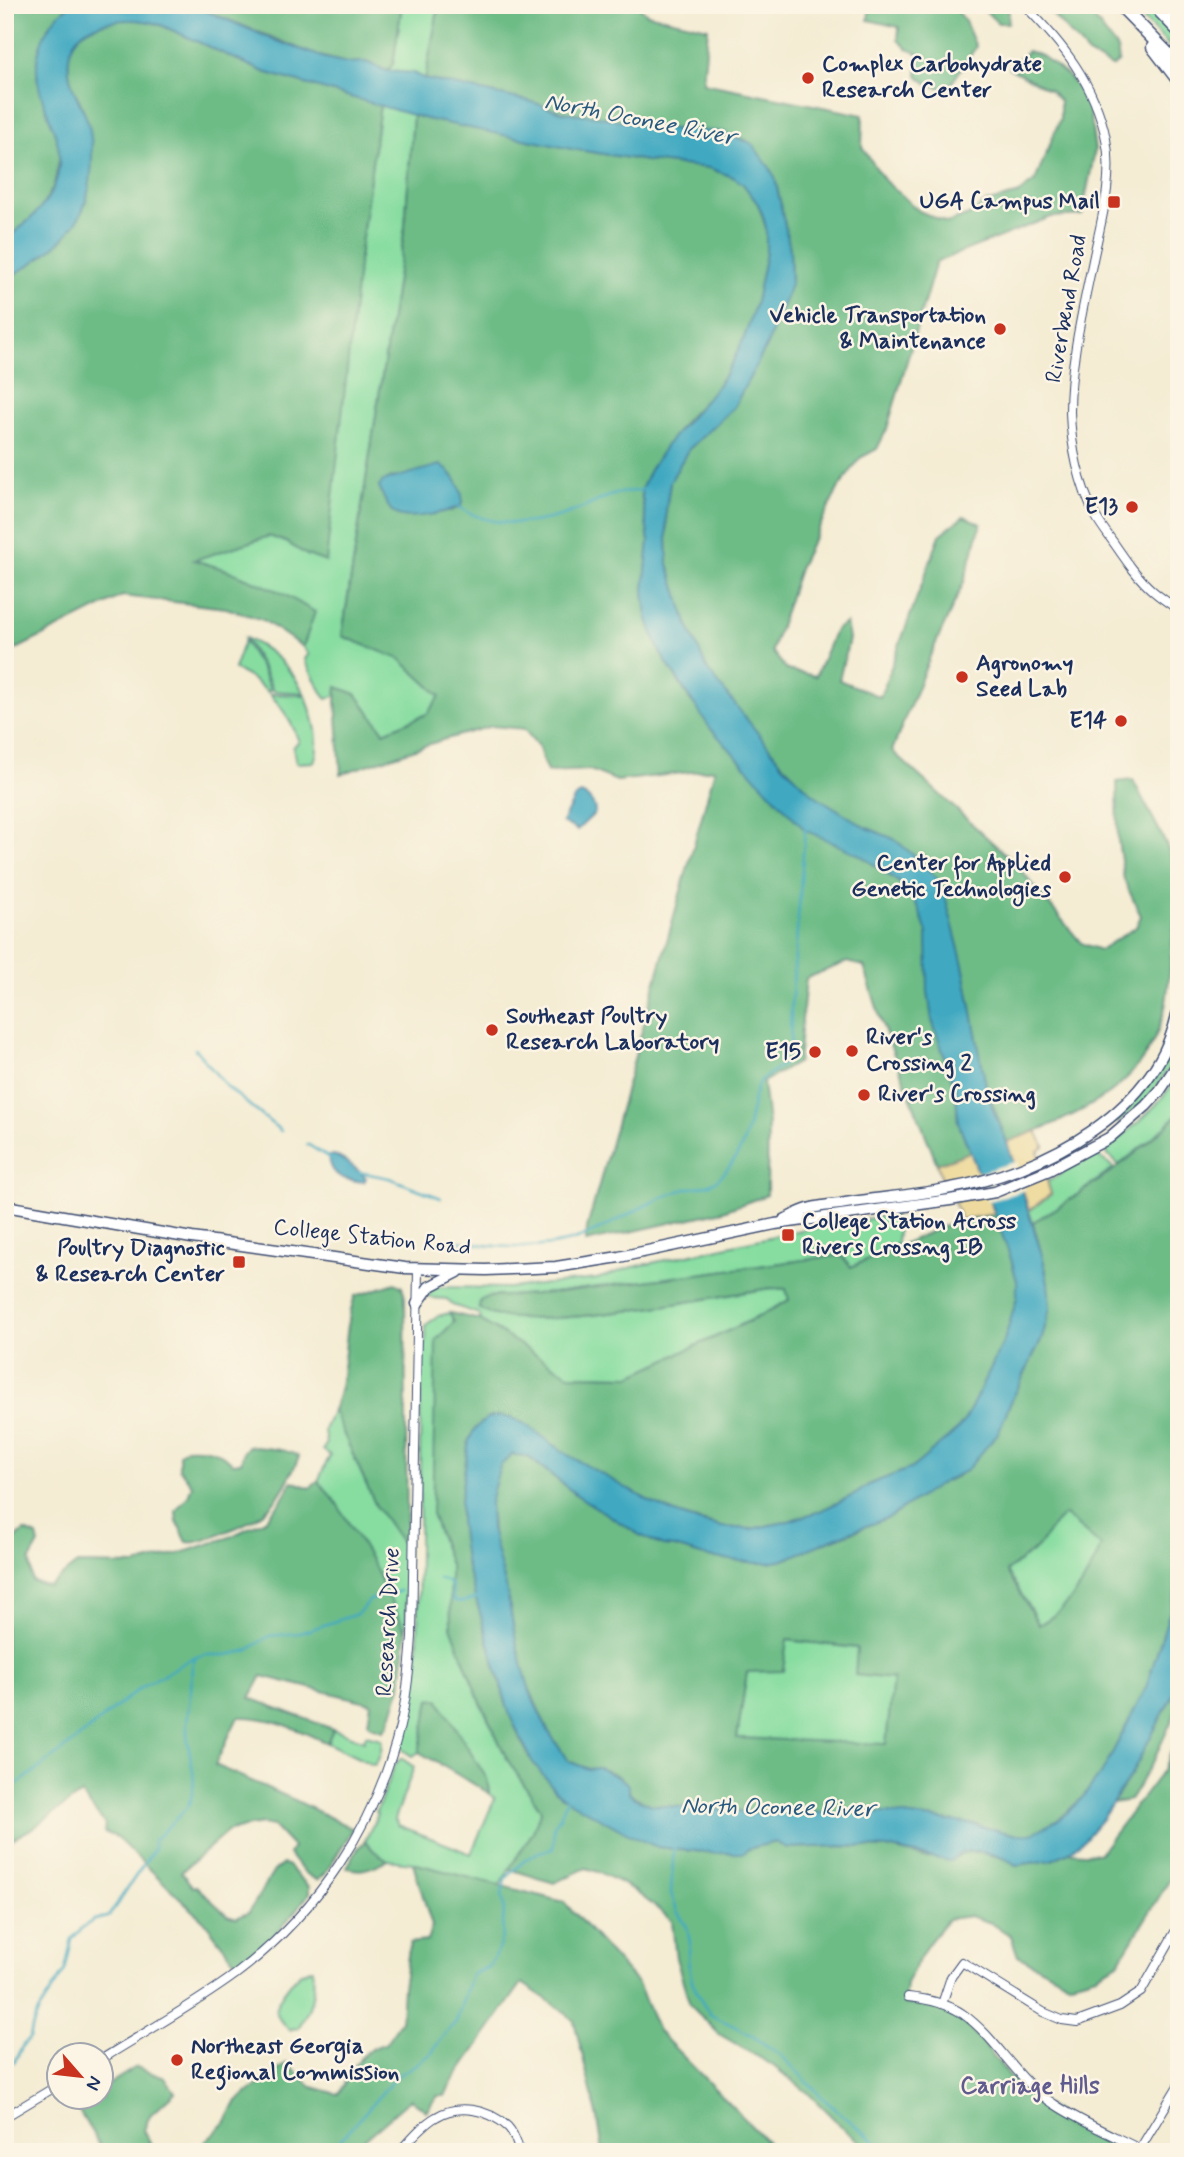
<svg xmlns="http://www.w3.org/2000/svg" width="1184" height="2157" viewBox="0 0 1184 2157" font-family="Mynerve,sans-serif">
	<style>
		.green { fill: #87dda0; stroke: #51867f; stroke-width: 2 }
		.forest { fill: #6dbc86; stroke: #447672; stroke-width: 2; fill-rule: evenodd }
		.sand { fill: #eeda9e; stroke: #84847e; stroke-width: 2 }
		.water { fill: #41a9c1; stroke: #2e6c90; stroke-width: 2 }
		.pier { fill: #f4ecd3 }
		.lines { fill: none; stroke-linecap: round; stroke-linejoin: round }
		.stream { stroke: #41a9c1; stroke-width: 2.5 }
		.minor-casing { stroke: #3c4b70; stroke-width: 10 }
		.major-casing { stroke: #3c4b70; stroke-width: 13 }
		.highway-casing { stroke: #3c4b70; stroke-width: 15 }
		.minor { stroke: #fff; stroke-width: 8 }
		.major { stroke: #fff; stroke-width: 10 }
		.highway { stroke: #fff; stroke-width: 12 }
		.poi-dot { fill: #c8321e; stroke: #fcf5e5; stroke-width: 2.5 }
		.labels { text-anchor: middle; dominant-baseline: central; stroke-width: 5; stroke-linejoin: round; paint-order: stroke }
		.poi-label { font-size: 23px; font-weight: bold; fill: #1b2f5e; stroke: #fcf5e5; text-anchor: start }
		.street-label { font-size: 23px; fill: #1b2f5e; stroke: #fcf5e5 }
		.water-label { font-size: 24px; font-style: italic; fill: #285a81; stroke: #fcf5e5 }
		.neighbourhood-label { font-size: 24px; font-weight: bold; fill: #605b8f; stroke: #fcf5e5 }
	</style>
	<rect width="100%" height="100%" fill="#fcf5e5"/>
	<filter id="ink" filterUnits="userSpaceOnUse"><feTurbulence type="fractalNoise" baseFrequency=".0143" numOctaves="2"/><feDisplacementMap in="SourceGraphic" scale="14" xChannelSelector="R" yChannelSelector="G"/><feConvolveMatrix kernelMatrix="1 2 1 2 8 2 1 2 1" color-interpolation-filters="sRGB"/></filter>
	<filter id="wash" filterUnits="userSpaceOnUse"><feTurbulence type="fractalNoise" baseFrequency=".00686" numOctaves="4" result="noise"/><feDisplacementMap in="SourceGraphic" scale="28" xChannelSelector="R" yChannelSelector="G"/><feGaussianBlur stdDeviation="1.57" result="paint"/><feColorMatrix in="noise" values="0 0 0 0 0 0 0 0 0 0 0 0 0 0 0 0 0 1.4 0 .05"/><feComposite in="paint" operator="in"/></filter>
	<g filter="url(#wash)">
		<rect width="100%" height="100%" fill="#f4ecd3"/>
		<g class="green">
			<polygon points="402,5 439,5 425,79 413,73 387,71 393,64"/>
			<polygon points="1130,5 1146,5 1179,39 1179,56"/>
			<path d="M380,105L413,115L405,227L342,635L400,659L440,696L427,714L384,732L356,694L337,687L336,695L327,699L324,696L306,663L305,658L309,655L303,647L314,612C275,590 236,572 193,560L269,536L286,542L307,555L359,259Z"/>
			<path d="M245,638C271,649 291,668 304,693L273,691L264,670Z"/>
			<polygon points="244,641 262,670 270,690 268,692 249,677 234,669"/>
			<path d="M270,694L305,695C313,714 322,742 314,762L296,763L293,747L299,742C293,724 283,708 270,694Z"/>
			<path d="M1179,1028V1050L1173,1063L1145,1101L1118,1123L1114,1119L1119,1117L1121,1112C1148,1087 1166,1063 1179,1028Z"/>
			<path d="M1179,1074V1113L1161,1131L1119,1165L1107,1154V1147C1136,1127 1160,1105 1179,1074Z"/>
			<polygon points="1097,1155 1114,1168 1067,1202 1033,1222 1029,1211 1051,1194 1047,1182 1061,1174 1061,1172"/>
			<path d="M892,1215C901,1222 898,1235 896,1246L851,1267L841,1255L553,1293L487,1297L479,1308C512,1338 720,1296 770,1288L786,1289L789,1300L756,1318L631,1376L569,1375L481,1321L479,1314L452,1305L447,1299L431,1298L427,1296L436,1287L509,1288L597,1279L629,1268L806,1229Z"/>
			<polygon points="450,1313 454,1322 432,1514 450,1565 451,1626 476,1692 507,1759 541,1810 533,1832 499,1886 413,1863 388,1860 374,1851 365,1841 378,1814 376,1812 395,1765 401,1758 414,1767 395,1819 398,1825 471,1854 495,1798 489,1793 487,1779 430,1700 419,1752 412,1756 403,1750 401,1744 415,1681 418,1643 421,1362 426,1338 426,1325 438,1316"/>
			<polygon points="333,1410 376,1506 403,1544 407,1541 406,1632 373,1563 318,1481 330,1455 323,1450 326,1444 324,1430"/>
			<path d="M1064,1515L1102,1546C1088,1580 1072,1607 1039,1625L1030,1608L1007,1571L1038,1547L1054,1524Z"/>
			<polygon points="787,1640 857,1648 893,1678 886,1745 737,1738 747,1672"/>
			<path d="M333,1729L364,1741L366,1735L381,1739C383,1746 380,1760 374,1765L371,1764L327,1743Z"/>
			<path d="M312,1969C317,1990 310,2012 297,2029L294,2028L290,2030C270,2015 274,2003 289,1985C297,1976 300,1971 312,1969Z"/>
		</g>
		<g class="forest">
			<polygon points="5,5 70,5 48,27 37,76 43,100 53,123 59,148 59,160 54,185 39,212 5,240"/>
			<polygon points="192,5 402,5 393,64 387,71 366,62 346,63 313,54"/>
			<path d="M439,5H638L647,14L708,28L703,83L863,115L862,147L885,181L919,211L947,223L969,215L985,203L1016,195L1035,181L1060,119V101L1050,90L1009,68L1028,51L1042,56L1067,75L1088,102L1095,150L1082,215L1051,217L936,262L887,429L877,449L860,458L838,489L800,566L772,651L787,670L816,676L835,630L846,623L849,639L839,680L880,697L940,535L964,516L981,524L964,582L931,654L892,751L1016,864L1081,943L1100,950L1136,927L1141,916L1124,880L1118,840L1117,782L1133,780C1145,805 1161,830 1171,856C1182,883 1175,917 1172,945C1170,964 1169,984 1166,1003C1149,1089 1079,1115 1007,1142L986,1086L963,965L944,893L939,881L894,839L865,827L811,793L776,757L707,669L687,623L668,564L666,510L670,482L688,450L734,407L767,345L791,284L790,249L775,178L746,140L722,132L657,128L597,116L562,112L529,101L425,79Z"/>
			<polygon points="870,5 952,5 964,19 976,47 947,90 928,84 917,75 919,54 908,49 898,40 899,27 868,20"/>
			<polygon points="979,5 1003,5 1009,12 1008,23 998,23"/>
			<polygon points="1044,5 1084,5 1117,49 1119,61 1112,67 1088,54"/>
			<path d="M124,19L149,21L161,25L264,72L380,105L359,259L326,562L307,555L286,542L269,536L194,560L227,570L280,592L315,612L303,647L263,620L226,608L122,596L5,655V280C32,264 66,244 81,214C95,184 91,141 83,109C81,101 75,94 72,85C59,39 83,25 124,19Z"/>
			<path d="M413,115L572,149L647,161L709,168L733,177L743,184L758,204L766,228V253L756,303L744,338L733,361L714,391L684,422L650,470L641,493L649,541L644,591L647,616L655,640L661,654L691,701L860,855L904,886L912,896L923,917L927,933L932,1020L956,1091L958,1122L970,1152L937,1164L882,1024L864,966L847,962L806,978L798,1062L763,1082L768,1123L767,1195L723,1211L586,1242L587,1228L715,769L617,781L590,770L547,772L538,746L524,729L492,726L442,740L341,774L336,702L337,687L356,694L384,732L427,714L440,696L400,659L342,636L405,227ZM440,465L461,506L451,511H392L379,487L391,478L406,476Z"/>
			<path d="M1179,1113V1582L1146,1688L1104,1769L1082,1798L1058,1820L1046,1827L1031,1834H1013L972,1824L888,1813L752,1812L651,1805L631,1795L623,1780L614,1774L600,1768L588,1769L568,1761L547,1729L527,1683L517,1646L506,1587L493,1543L490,1503L493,1490L500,1466L512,1454L528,1457L578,1496L640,1535L663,1546L675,1547L708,1557L769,1563L860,1529L943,1482L958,1476L999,1432L1008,1408L1042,1338L1050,1308L1046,1270L1033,1222C1085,1192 1137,1157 1179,1113ZM1065,1515L1101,1546C1088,1579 1072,1607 1039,1625L1007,1571L1038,1547L1054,1524ZM787,1640L857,1648L855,1675L893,1679L886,1744L737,1738L747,1672L783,1671Z"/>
			<path d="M995,1214L1011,1259L1017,1281V1298L1004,1341L966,1418L956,1431L938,1448L912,1468L870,1484L856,1494L820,1511L785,1522L751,1529L722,1527L677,1514L653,1503L568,1455L525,1424L509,1417L498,1416L489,1418L469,1440L460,1501L465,1561L506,1704L520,1739L532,1761L563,1797L657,1847L714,1853H743L748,1849L775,1842L787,1848L841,1846L887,1848L924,1857L955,1858L965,1852L982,1853L1008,1859L1016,1865L1052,1860L1069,1852L1099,1854L1163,1770L1179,1735V1865L1118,1963L1096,1975L1069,1983L1018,1956L1011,1936L991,1923L970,1916L948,1919L927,1945L906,1983L904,2004C915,2006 930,2005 941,2009C976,2023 994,2064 1022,2088C1051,2112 1086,2128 1119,2145L1114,2152H873L847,2132L807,2092L772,2065L719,2034L690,2005L676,1958L672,1921C646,1898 620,1878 586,1868L554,1883L509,1869L533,1832L541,1810L507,1759L476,1692L451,1626L450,1565L432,1514L436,1340L454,1322L450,1313L480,1320L569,1375L631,1376L756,1318L789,1300L786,1289L770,1288C720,1296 511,1338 479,1308L480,1301L487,1297L553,1293L841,1255L851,1267L955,1221Z"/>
			<path d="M395,1283L402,1287L405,1297L407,1541L403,1545L376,1506L333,1410C348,1374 342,1333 355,1296Z"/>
			<path d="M249,1446C264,1449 288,1448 299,1457C278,1503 268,1518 219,1534C209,1538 198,1544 187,1542L177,1522L176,1511L188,1496L192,1485L179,1468V1454L186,1448C207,1447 216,1449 233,1463L241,1462L244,1451Z"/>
			<path d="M292,1481L310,1488L318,1481L336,1502L373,1563L406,1632L401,1687L388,1725L383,1730L371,1726L368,1723L371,1703L262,1676L250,1698L333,1729L327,1743C297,1729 271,1716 238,1717L215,1765L297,1801L353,1829L325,1874L318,1880C307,1877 295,1863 289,1854L293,1847L273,1826L262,1824L244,1827L227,1832L181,1872L193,1887L196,1886L227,1915L237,1918L249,1912L274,1871L283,1864L287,1865L309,1887V1894C294,1913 260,1957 237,1964L204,1921L115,1836L104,1832L105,1824L81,1794L31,1829L5,1843V1548L24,1531L37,1536L39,1544L30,1560L32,1581L49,1586L77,1564L135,1565L178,1554L230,1537L265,1520L280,1503Z"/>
			<polygon points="1179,1683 1179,1705 1154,1759 1130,1800 1113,1803 1132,1773"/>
			<polygon points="438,1699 487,1779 489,1793 419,1752 430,1700"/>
			<path d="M365,1841L374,1851L388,1860C375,1866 361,1874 347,1867L358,1848Z"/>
			<path d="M413,1863L564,1902L638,1984L658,2031L777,2152H603L598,2119L574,2021L561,2009L522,1983L450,2085L445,2096H437L426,2111L411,2099L360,2143L356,2152H202L206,2140L225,2123L237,2101L287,2063L312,2087L338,2094C351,2073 359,2049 385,2044L401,2021L403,1987L410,1943L427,1941L432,1926Z"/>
			<polygon points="136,2067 165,2078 175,2092 150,2115 144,2130 154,2152 104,2152 71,2098 102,2098 102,2079 109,2084"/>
		</g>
		<g class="sand">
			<polygon points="1037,1131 1044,1147 1038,1151 1051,1194 1029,1210 1007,1142"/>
			<polygon points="970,1152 995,1214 958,1220 959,1215 946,1179 942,1179 937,1164"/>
		</g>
		<g class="water">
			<path d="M70,5H192L277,41L325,58L347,63L366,62L387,71L413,73L425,79L529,101L562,112L597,116L657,128L722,132L751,143L770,168L775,178L790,249L791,284L767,345L734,407L688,450L670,482L666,510L668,564L687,623L707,669L784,766L813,794L865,827L894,839L922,862L939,881L944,892L963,965L986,1086L993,1110L1006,1140L1043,1258L1048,1283L1050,1308L1042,1338L1008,1408L999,1432L966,1471L943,1482L890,1517L837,1537L784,1560L769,1563H756L708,1557L675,1547L663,1546L640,1535L578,1496L529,1457L512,1454L500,1466L493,1490L490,1503L491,1529L506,1587L517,1646L531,1695L547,1729L568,1761L588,1769L600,1768L623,1780L629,1785V1793L634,1798L652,1805L752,1812L888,1813L972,1824L1013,1834H1031L1058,1820L1069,1811L1082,1798L1104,1769L1146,1688L1179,1582V1683L1132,1773L1102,1819L1085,1839L1069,1852L1052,1860L1016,1865C1003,1856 981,1849 965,1852C960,1853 954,1858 950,1861L887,1848L841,1846L787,1848L775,1842L748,1849L744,1853H714L657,1847L632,1836L567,1800L555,1790L532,1761L510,1716L465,1561L460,1522V1501L469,1440L474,1430L481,1423L488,1418L498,1416L509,1417L525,1424L568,1455L653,1503L677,1514L701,1522L722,1527L751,1529L785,1522L820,1511L856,1494L870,1484L912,1468L956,1431L966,1418L1004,1341L1017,1298V1281L1011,1259L991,1203L958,1122L956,1091L932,1020L928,992L927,933L918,907L904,886L873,864L860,855L805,830L710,728L661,654L655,640L647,616L644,591L649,541L641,490L650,470L666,445L720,383L733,361L744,338L756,302L766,253V228L763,216L758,204L743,184L733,177L709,168L647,161L572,149L426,119L264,72L161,25C139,18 120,18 98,25C65,35 63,67 76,95C81,107 88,117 90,130C94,152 92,182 85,204C73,240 35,262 5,280V240C25,224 45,209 55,184C68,147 49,124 40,91C31,58 42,25 70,5Z"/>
			<path d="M440,465C453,472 466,491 461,506C447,512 405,523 393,512C386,506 383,496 379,487L383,481Z"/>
			<path d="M581,794C589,797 595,804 595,813L577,830L562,822L575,797Z"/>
			<path d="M334,1155C346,1161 357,1168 366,1178L364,1182C346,1180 330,1178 329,1156Z"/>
		</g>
		<polygon class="pier" points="1017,1161 1026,1190 987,1202 975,1174"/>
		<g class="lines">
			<g class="stream">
				<path d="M459,507C496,531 541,525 580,509C592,505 603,497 616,494C624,492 634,491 643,490"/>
				<polyline points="195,1049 227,1087 281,1131"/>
				<polyline points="307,1144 331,1159"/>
				<polyline points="359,1172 389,1178 441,1198"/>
				<path d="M458,1241C496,1248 543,1251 580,1238C609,1227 637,1208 666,1196C673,1194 679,1190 686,1189C703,1185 711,1188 724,1173C751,1143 747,1122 757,1086L762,1079L784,1064L790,1053L791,1008L805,829"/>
				<path d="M439,1579C455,1583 452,1586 453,1600C462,1604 470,1600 479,1597"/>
				<polyline points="5,1790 22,1781 72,1743 140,1688 194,1657 205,1655 226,1655 247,1651 269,1636 300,1633 357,1614 370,1600 400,1591"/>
				<polyline points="674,1846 671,1893 677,1911 687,1927 690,1943 688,1960 692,1981 703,2004 711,2015 748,2033 781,2055 826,2101 884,2149 894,2152"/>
				<path d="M14,2062L23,2045L30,2038L32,2028L38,2012L65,1970L72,1939L83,1927L94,1920L108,1917L154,1849V1840C162,1832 184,1813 188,1805C199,1783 191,1765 188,1742C185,1724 189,1706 191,1688C193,1676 189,1668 196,1657"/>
				<polyline points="330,2152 395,2078 431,2054 442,2037 456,2022 471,1975 488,1967 497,1953 502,1937 504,1908 502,1893 505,1879 525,1860 539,1852 553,1849 554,1826 561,1815 567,1800"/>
			</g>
		</g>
	</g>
	<g filter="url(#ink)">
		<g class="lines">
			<defs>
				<g id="minor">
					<path d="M1024,5C1063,44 1095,84 1106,139C1114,179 1101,221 1093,260C1083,309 1070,362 1070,412C1071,446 1079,485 1095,515C1101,526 1109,536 1116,546C1127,562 1138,578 1153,591C1161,598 1170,604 1179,610"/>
					<path d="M908,1997C927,1999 947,2003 963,2014C997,2038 1017,2081 1054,2104C1081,2122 1112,2135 1140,2149"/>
					<polyline points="942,2004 951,1977 962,1962 1043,2012 1062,2020 1077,2022 1120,2006 1141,1992 1179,1925"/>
					<path d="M102,2059C147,2031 194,2005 236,1974C317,1913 376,1824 400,1726C407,1696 410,1667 412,1637L418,1269"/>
					<polyline points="5,2117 60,2084"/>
					<path d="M399,2152C410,2140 422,2125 436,2117C458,2103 489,2109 508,2127C514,2133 517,2144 520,2152"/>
					<polyline points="1138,2152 1179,2084"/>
				</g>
				<g id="major">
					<polyline points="5,1206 192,1238 405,1268 486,1270 556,1267 619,1257 775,1224 950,1200 995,1192 1049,1170 1109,1138 1146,1106 1159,1092 1179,1062"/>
					<path d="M784,1220C792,1216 800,1211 808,1209C818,1206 830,1205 840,1204C875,1198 911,1196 946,1189C1043,1172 1163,1111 1179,1004"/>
					<polyline points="417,1304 429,1287 458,1272"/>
				</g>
				<g id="highway">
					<polyline points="1120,5 1179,65"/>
					<polyline points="1154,5 1179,31"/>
					<polyline points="1153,47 1179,81"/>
				</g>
			</defs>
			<use href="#minor" class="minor-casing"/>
			<use href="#major" class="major-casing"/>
			<use href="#highway" class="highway-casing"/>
			<use href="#minor" class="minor"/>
			<use href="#major" class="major"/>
			<use href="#highway" class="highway"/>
		</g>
	</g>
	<g class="poi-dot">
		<circle cx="808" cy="78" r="7"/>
		<rect x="1107" y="195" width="14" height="14" rx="3.5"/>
		<circle cx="1000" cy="329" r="7"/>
		<circle cx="1132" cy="507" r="7"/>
		<circle cx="962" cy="677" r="7"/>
		<circle cx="1121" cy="721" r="7"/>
		<circle cx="1065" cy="877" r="7"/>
		<circle cx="492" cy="1030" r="7"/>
		<circle cx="852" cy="1051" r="7"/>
		<circle cx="815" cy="1052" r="7"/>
		<circle cx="864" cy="1095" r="7"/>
		<rect x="781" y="1228" width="14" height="14" rx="3.5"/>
		<rect x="232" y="1255" width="14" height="14" rx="3.5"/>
		<circle cx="177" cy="2060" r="7"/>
	</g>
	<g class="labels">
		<g class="poi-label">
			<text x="822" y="65">Complex Carbohydrate<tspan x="822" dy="26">Research Center</tspan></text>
			<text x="1100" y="202" text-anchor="end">UGA Campus Mail</text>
			<text x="986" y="316" text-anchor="end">Vehicle Transportation<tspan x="986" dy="26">&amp; Maintenance</tspan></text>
			<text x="1118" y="507" text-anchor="end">E13</text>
			<text x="976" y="664">Agronomy<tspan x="976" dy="26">Seed Lab</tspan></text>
			<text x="1107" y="721" text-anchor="end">E14</text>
			<text x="1051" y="864" text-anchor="end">Center for Applied<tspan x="1051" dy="26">Genetic Technologies</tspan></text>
			<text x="506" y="1017">Southeast Poultry<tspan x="506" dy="26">Research Laboratory</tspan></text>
			<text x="866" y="1038">River's<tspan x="866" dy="26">Crossing 2</tspan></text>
			<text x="801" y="1052" text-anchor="end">E15</text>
			<text x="878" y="1095">River's Crossing</text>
			<text x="802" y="1222">College Station Across<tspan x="802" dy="26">Rivers Crossng IB</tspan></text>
			<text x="225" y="1249" text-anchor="end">Poultry Diagnostic<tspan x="225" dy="26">&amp; Research Center</tspan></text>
			<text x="191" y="2047">Northeast Georgia<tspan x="191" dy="26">Regional Commission</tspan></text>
		</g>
		<g class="street-label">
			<text transform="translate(1067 309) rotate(-80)">Riverbend Road</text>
			<text transform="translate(372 1238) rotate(6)">College Station Road</text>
			<text transform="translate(389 1622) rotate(-87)">Research Drive</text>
		</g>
		<g class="water-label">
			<text transform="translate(640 120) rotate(11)">North Oconee River</text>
			<text transform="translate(778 1808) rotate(1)">North Oconee River</text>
		</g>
		<g class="neighbourhood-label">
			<text x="1030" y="2086">Carriage Hills</text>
		</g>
	</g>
	<rect width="1184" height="2157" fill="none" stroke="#fcf5e5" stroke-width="28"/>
	<g transform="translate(80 2076) rotate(118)"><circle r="33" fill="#fcf5e5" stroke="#a2a6af" stroke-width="2"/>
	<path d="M0-5L12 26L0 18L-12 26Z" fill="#c8321e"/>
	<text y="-10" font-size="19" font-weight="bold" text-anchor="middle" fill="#1b2f5e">N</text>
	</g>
</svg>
